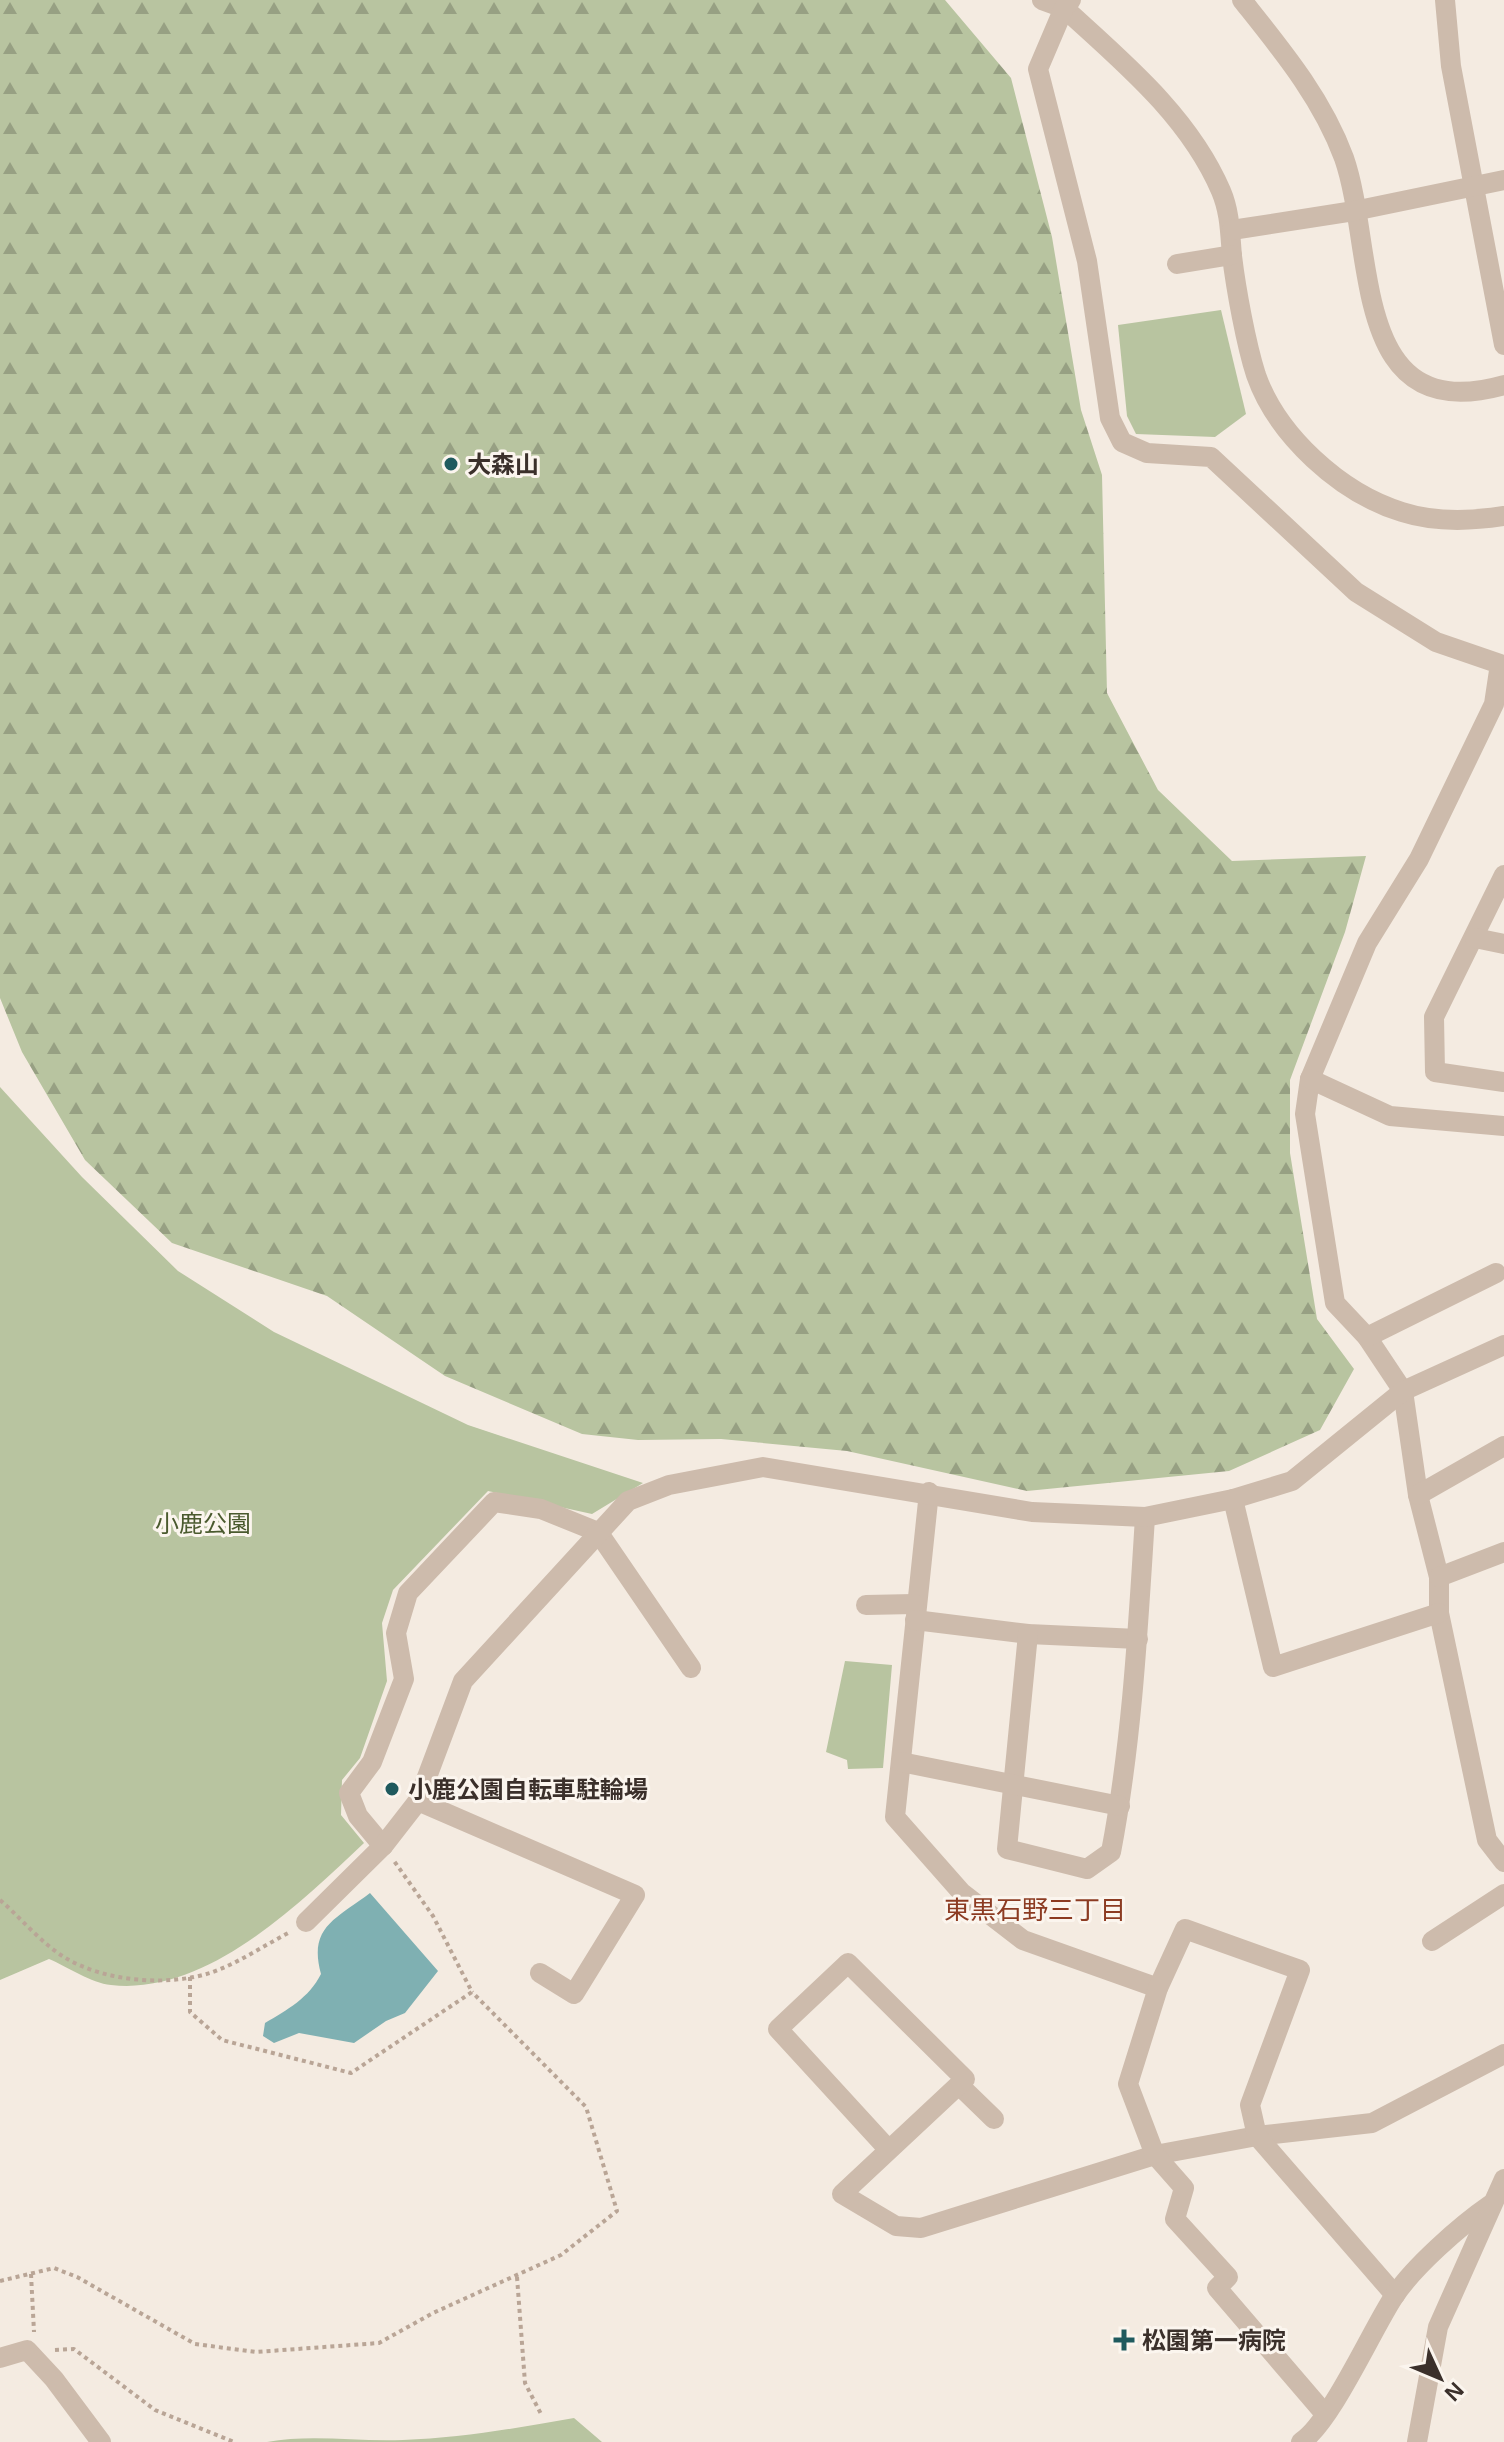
<svg xmlns="http://www.w3.org/2000/svg" width="1504" height="2442" viewBox="0 0 1504 2442" font-family="Helvetica,'Noto Sans JP',sans-serif">
	<style>
		.forest { fill: url(#forest-firs) }
		.park { fill: #b8c4a0 }
		.water { fill: #7fb0b2 }
		.lines { fill: none; stroke-linecap: round; stroke-linejoin: round }
		.path { stroke: #b9a596; stroke-width: 4; stroke-dasharray: 4 4; stroke-linecap: butt }
		.minor { stroke: #cdbbac; stroke-width: 20 }
		.poi-dot { fill: #1f5a5e; stroke: #fbf5ee; stroke-width: 3 }
		.labels { text-anchor: middle; dominant-baseline: central; stroke-width: 6; stroke-linejoin: round; paint-order: stroke }
		.poi-label { font-size: 24px; font-weight: bold; fill: #3b302b; stroke: #fbf5ee; text-anchor: start }
		.park-label { font-size: 24px; fill: #4a5a2e; stroke: #fbf5ee }
		.neighbourhood-label { font-size: 26px; fill: #8c3b22; stroke: #fbf5ee }
	</style>
	<defs>
		<pattern id="forest-firs" width="22" height="20" patternUnits="userSpaceOnUse" patternTransform="scale(2)"><rect width="22" height="20" fill="#b8c4a0"/><path d="M5 1l3.5 6h-7zM16 11l3.5 6h-7z" fill="#97a083"/></pattern>
	</defs>
	<rect width="100%" height="100%" fill="#f4ebe1"/>
	<polygon class="forest" points="0,0 945,0 1011,78 1052,237 1081,410 1102,475 1107,693 1158,790 1232,861 1366,856 1345,932 1290,1080 1290,1153 1317,1319 1354,1369 1320,1430 1229,1471 1027,1491 847,1451 721,1439 638,1440 582,1434 445,1376 327,1296 172,1243 85,1160 22,1052 0,998"/>
	<g class="park">
		<polygon points="1221,310 1246,414 1215,437 1136,434 1127,416 1118,325"/>
		<path d="M0,1087L82,1177L178,1271L274,1332L468,1425L643,1483L592,1514L488,1491L393,1590L382,1623L387,1681L360,1758L342,1780L341,1815L364,1843C300,1903 207,1996 111,1985C91,1983 68,1967 49,1959L0,1980Z"/>
		<polygon points="845,1661 892,1665 883,1768 848,1769 847,1760 826,1752"/>
		<path d="M574,2418L602,2442H267C311,2434 358,2442 403,2440C461,2438 517,2428 574,2418Z"/>
	</g>
	<path class="water" d="M370,1893L438,1971L405,2013L386,2021L354,2043L299,2033L274,2043L263,2036L265,2023C287,2010 309,1998 321,1974C308,1927 336,1919 370,1893Z"/>
	<g class="lines">
		<g class="path">
			<path d="M0,1900C22,1919 40,1942 64,1957C104,1982 169,1987 213,1972C240,1962 265,1945 290,1932"/>
			<polyline points="190,1977 190,2012 222,2040 351,2073 472,1992 433,1916 394,1861"/>
			<polyline points="31,2274 34,2332"/>
			<polyline points="517,2277 525,2383 541,2414"/>
			<polyline points="0,2281 54,2268 77,2277 195,2344 256,2352 379,2343 433,2313 561,2255 617,2211 586,2107 472,1992"/>
			<polyline points="55,2350 74,2349 155,2410 234,2442"/>
		</g>
		<g class="minor">
			<path d="M1042,0L1064,8C1122,61 1189,116 1221,191C1230,212 1230,233 1232,256C1236,289 1246,344 1256,375C1277,435 1340,493 1402,512C1433,522 1472,521 1504,516"/>
			<polyline points="1071,0 1064,8 1038,69 1087,261 1110,418 1122,442 1147,453 1211,457 1356,592 1436,642 1500,664 1494,704 1419,859 1367,943 1310,1079 1305,1114 1335,1303 1367,1337 1403,1391 1418,1495 1439,1577 1439,1613 1487,1840 1504,1862"/>
			<path d="M1242,0C1281,49 1322,98 1344,158C1376,250 1349,429 1504,385"/>
			<polyline points="1445,0 1451,66 1504,345"/>
			<polyline points="1232,230 1354,211 1504,180"/>
			<polyline points="1177,264 1232,255"/>
			<polyline points="1504,875 1434,1017 1435,1072 1504,1082"/>
			<polyline points="1475,938 1504,944"/>
			<polyline points="1310,1079 1390,1116 1504,1126"/>
			<polyline points="1367,1337 1496,1273"/>
			<polyline points="929,1492 895,1817 962,1893 1023,1940 1158,1988"/>
			<polyline points="1418,1495 1504,1446"/>
			<polyline points="1233,1499 1273,1667 1439,1613"/>
			<polyline points="1439,1577 1504,1552"/>
			<polyline points="866,1605 914,1604"/>
			<polyline points="915,1620 1028,1634 1138,1639"/>
			<path d="M1028,1634L1007,1849L1087,1869L1111,1852C1132,1742 1138,1629 1145,1517"/>
			<polyline points="901,1762 1120,1806"/>
			<polyline points="418,1801 635,1895 574,1994 540,1973"/>
			<polyline points="383,1846 358,1816 349,1793 372,1762 404,1679 396,1633 408,1593 494,1502 541,1509 598,1532 691,1668"/>
			<polyline points="306,1922 383,1846 418,1801 463,1681 628,1501 669,1485 763,1467 1032,1512 1145,1517 1233,1499 1292,1481 1403,1391 1504,1345"/>
			<polyline points="1432,1941 1504,1894"/>
			<polyline points="960,2086 994,2119"/>
			<polyline points="888,2149 778,2029 848,1963 965,2079 842,2194 896,2226 921,2228 1155,2155 1257,2136 1372,2123 1504,2054"/>
			<polyline points="0,2358 27,2350 54,2379 101,2442"/>
			<polyline points="1325,2414 1217,2288 1228,2277 1175,2219 1184,2188 1155,2155 1128,2084 1158,1988 1185,1929 1300,1970 1250,2105 1257,2136 1395,2295"/>
			<path d="M1301,2442C1330,2424 1372,2330 1393,2298C1412,2268 1461,2225 1490,2205"/>
			<polyline points="1417,2442 1438,2327 1504,2179"/>
		</g>
	</g>
	<g class="poi-dot">
		<circle cx="451" cy="464" r="8"/>
		<circle cx="392" cy="1789" r="8"/>
		<path d="M1120 2328h8v8h8v8h-8v8h-8v-8h-8v-8h8z"/>
	</g>
	<g class="labels">
		<g class="poi-label">
			<text x="467" y="464">大森山</text>
			<text x="408" y="1789">小鹿公園自転車駐輪場</text>
			<text x="1142" y="2340">松園第一病院</text>
		</g>
		<g class="park-label">
			<text x="203" y="1523">小鹿公園</text>
		</g>
		<g class="neighbourhood-label">
			<text x="1035" y="1910">東黒石野三丁目</text>
		</g>
	</g>
	<g transform="translate(1440 2378) rotate(134)" stroke="#fbf5ee" stroke-width="6" paint-order="stroke">
	<path d="M0-6L14 30L0 20L-14 30Z" fill="#3b302b"/>
	<text y="-12" font-size="22" font-weight="bold" text-anchor="middle" fill="#3b302b">N</text>
	</g>
</svg>
